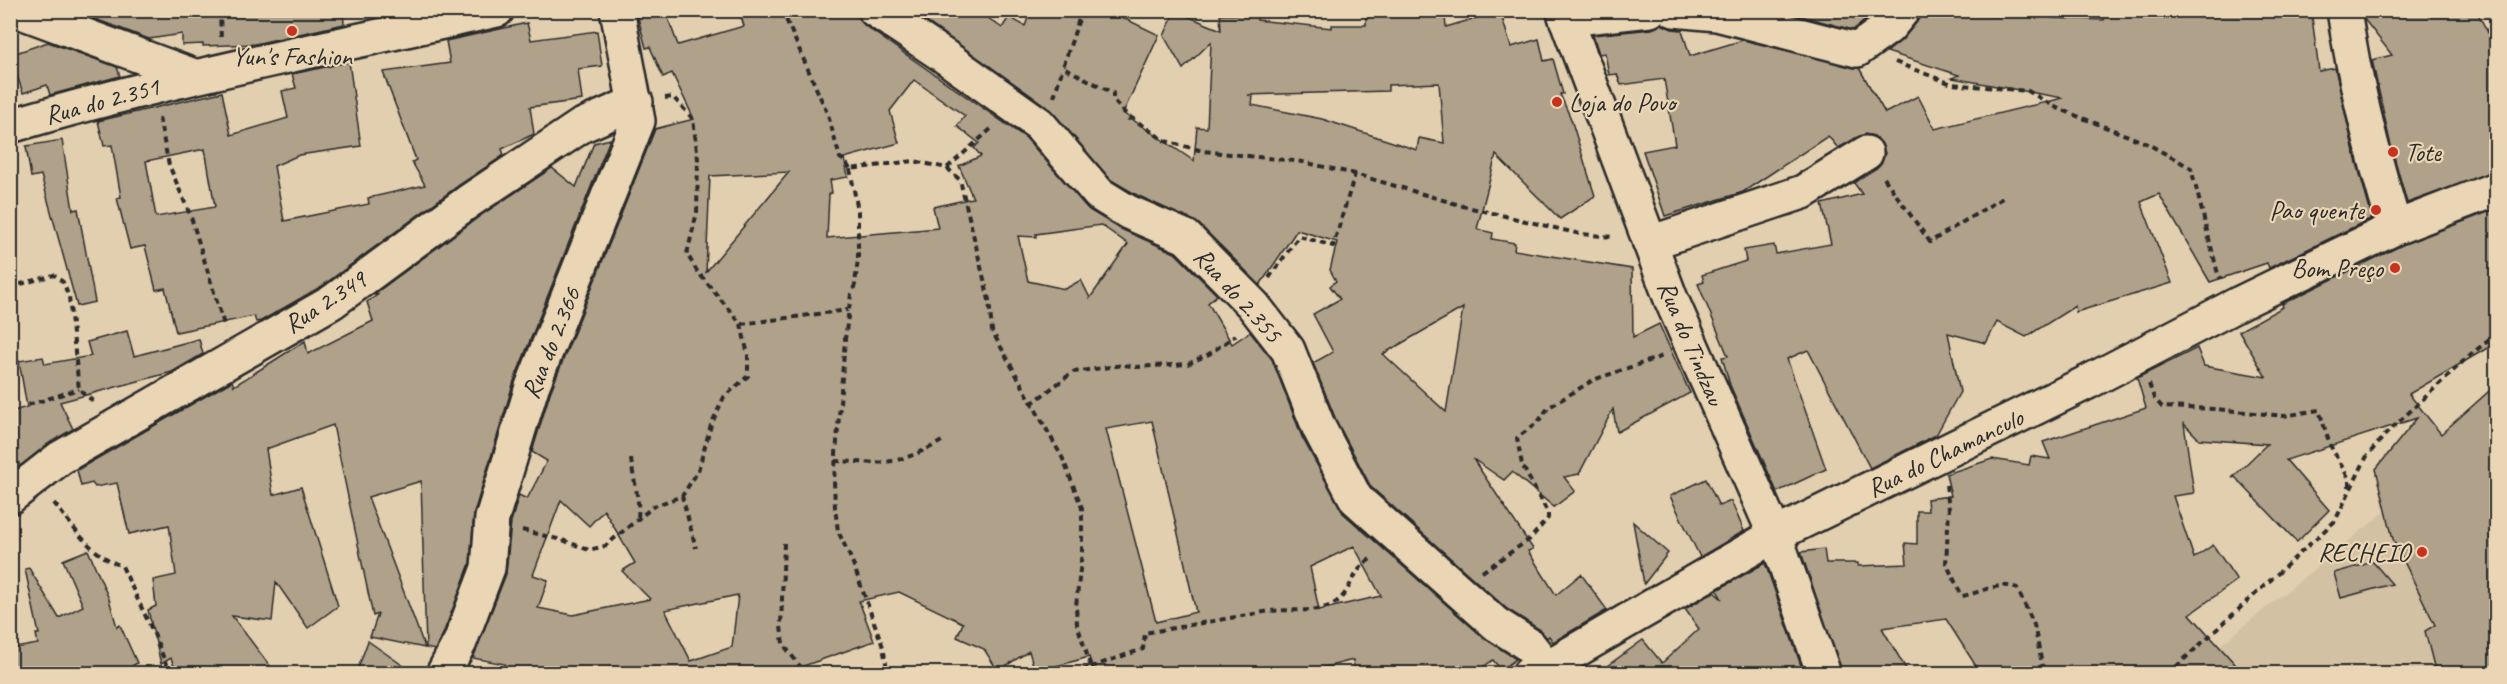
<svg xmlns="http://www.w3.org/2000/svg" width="2507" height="684" viewBox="0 0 2507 684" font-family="Caveat,sans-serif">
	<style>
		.built { fill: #d3c1a4 }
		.building { fill: #b0a18a; stroke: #2b2b2b; stroke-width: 1.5; fill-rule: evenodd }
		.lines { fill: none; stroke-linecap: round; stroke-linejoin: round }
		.minor-casing { stroke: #2b2b2b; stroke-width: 38 }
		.path { stroke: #2b2b2b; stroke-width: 4; stroke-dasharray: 6 4.5; stroke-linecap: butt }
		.minor { stroke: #ead6b4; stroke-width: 33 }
		.poi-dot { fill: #c8321e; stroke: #ead6b4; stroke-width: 2 }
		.labels { text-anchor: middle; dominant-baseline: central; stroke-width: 4.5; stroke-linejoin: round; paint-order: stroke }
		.poi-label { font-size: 26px; fill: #2b2b2b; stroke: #ead6b4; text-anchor: end }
		.street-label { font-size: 26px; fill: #2b2b2b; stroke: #ead6b4 }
	</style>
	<rect width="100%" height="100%" fill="#e2cfaf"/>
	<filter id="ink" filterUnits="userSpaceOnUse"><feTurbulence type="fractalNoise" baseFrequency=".0167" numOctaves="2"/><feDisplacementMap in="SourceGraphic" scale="12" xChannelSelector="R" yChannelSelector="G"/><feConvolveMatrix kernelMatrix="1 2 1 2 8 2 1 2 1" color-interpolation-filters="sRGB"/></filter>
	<g filter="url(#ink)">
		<polygon class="built" points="2496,414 2496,673 2182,674 2198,663 2408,493"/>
		<g class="building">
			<polygon points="71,10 343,10 344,24 255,44 203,46 203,44 182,45 182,34 149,39"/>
			<path d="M636,10H665L678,45L744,26L739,10H857L859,19L865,26L1026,138L1089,210L1121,229L1175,253L1217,295L1208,303L1232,344L1250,332L1272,359L1302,437L1343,513L1484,638L1516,659L1501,670L1493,660L1473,674H1355L1353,660L1299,674H1094L1089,657L1035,672L1029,651L998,671L984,649L957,637L963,623L899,592L859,601L874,641L781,674H504L505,664L473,658L506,574L511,522L519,495L527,499L547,461L532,452L550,393L655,129L694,119L672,73L663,77L650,47L646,48ZM914,80L965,116L957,126L979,143L974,148L981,156L959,166L973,198L933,207L938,228L827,238L829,194L832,193L830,180L848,177L844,158L899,143L890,111ZM789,172L706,272L710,176ZM1101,225L1128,244L1090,298L1081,280L1065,289L1028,281L1018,236L1036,237V234ZM1152,421L1196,612L1156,622L1106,429ZM561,500L589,526L604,510L635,563L622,571L650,599L573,615L538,608L548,580L533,575ZM1354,546L1381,596L1319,610L1310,567ZM738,595L732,647L691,661L665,610Z"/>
			<path d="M910,10H977L1002,28L1009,17L1025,26L1031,10H1107L1159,35L1123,113L1130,118L1128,120H1133L1194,161L1197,127L1207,128L1211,42L1183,69L1164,36L1175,11L1221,30L1220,15L1257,14V20L1332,28V25H1366V17H1445L1446,27L1500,11L1511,47L1539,39L1544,61L1553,59L1563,94H1560L1571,119L1595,196L1560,219L1496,155L1477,229L1493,233L1492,239L1515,243L1514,250L1632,269L1633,337L1659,324L1690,393L1617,432L1613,409L1579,474L1564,477L1575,491L1554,507L1512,472L1504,480L1473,459L1533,549L1528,551L1556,595L1581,574L1607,610L1553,642L1549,636L1547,638L1539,629L1507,609L1371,487L1336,420L1313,363L1333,352L1313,314L1340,299L1330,286L1336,281L1330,270L1337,242L1297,230L1260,285L1199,224L1137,195L1111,180L1050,109ZM1439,83L1444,143L1419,138L1417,150L1322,119L1252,105L1253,96L1248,95L1388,91V85ZM1463,308L1446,412L1383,354Z"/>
			<polygon points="1779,10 1878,10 1853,30"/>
			<polygon points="1921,10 1963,10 1991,16 1992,10 2053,10 2052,18 2104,20 2106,10 2311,10 2319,71 2335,68 2354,152 2372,218 2269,268 2267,263 2210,282 2159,194 2141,202 2172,283 2076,312 2075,306 2026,337 1997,322 1986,343 1948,333 1960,392 1936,435 1870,468 1808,350 1787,359 1826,469 1777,492 1730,385 1722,357 1728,356 1698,284 1704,282 1702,275 1746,261 1744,250 1774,245 1776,254 1831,244 1822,204 1862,194 1854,183 1882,162 1885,153 1882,144 1874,136 1865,134 1838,148 1828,136 1743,192 1665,216 1643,151 1675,145 1664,79 1621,85 1617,74 1609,75 1605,53 1599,54 1593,35 1652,29 1662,24 1672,29 1682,30 1690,56 1743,40 1859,68 1885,113 1918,96 1935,129 2063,98 1952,78 1959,75 1887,52 1903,39 1917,22"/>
			<polygon points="2363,10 2476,10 2496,48 2496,171 2407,203 2390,142 2372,60 2392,55 2364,19"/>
			<path d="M527,23L531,40L597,31L602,66L578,69L582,100L530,107L534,134L502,149L504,155L459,185L322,286L261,321L256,322L254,316L176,332L165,288L156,290L145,246L130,249L117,198L121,197L112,145L104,146L98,121L222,92L231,135L288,118L282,91L296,88L292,74L349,62L361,146L299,155L274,166L284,221L369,204L368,198L425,185L412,162L416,160L383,72L450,63L446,41ZM205,149L215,207L156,217L146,161Z"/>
			<polygon points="48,42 117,67 120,76 50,95 47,85 23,93 10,55"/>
			<polygon points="610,139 514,381 474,513 470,564 443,634 435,650 426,648 421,481 368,497 425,648 370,637 378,614 373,616 333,425 266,449 273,495 301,487 338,606 308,628 276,582 272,621 232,616 276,674 177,674 171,658 161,664 148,610 156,606 153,580 176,575 169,525 129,534 117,483 95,487 92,483 81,486 77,470 232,381 234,386 305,341 308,354 373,321 367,302 379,294 373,295 480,216 552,168 576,187 594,143"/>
			<polygon points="62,140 73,210 78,209 95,302 77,306 41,175 31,177 26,146"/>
			<polygon points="2496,209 2496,343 2409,394 2441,434 2496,385 2496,468 2490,469 2496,495 2496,674 2436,674 2425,631 2435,625 2393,539 2376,469 2417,418 2286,460 2329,510 2297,542 2235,477 2232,478 2267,444 2199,439 2184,424 2194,493 2173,496 2194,558 2213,545 2237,580 2190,614 2244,674 1981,674 1946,619 1882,628 1909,674 1842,674 1801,552 1824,549 1826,563 1858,563 1858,566 1907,564 1905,543 1917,544 1917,511 1928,511 1927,499 1951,496 1946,474 1992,459 2029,465 2031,456 2050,459 2043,442 2146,408 2137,378 2197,348 2204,366 2266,377 2239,331 2283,307 2282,304 2402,245"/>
			<polygon points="127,331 134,356 199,339 203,354 172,372 60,402 73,429 49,443 20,466 10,445 10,412 27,407 19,361 43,357 45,364 91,356 87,342"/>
			<polygon points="1706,479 1719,506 1731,501 1744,531 1700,557 1670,496"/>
			<polygon points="1633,522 1668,553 1644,584"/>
			<polygon points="88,550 109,599 117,627 120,625 137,663 120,674 10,674 10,649 38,644 36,634 39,634 25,569 29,568 59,618 83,606 63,560"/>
			<polygon points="2373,562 2392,584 2341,598 2334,573"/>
			<polygon points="1765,563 1804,674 1596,674 1643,640 1662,663 1699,629 1685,609 1714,592 1722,599 1717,590"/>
			<polygon points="368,641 415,674 356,674"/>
		</g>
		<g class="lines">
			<defs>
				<g id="minor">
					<polyline points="16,10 194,76"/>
					<polyline points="875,10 944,56 1039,124 1099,194 1128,212 1186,237 1253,305 1288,350 1319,428 1356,499 1496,624 1529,645 1552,674"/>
					<polyline points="1563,10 1671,299 1775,535 1824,674"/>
					<polyline points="1674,10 1717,14 1857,50 1889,27 1903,10"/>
					<polyline points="1566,19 1650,10"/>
					<path d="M10,126C170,78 334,47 497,10"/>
					<polyline points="2395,228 2496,189"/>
					<polyline points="1650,243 1803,192 1866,153"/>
					<polyline points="10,497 60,458 332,302 469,201 581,126 636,102"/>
					<polyline points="443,674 460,642 488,568 492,518 532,387 638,121 617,10"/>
					<path d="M1529,674L1556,662L1775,535L2088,382L2240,303L2395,228C2373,156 2355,85 2344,10"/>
				</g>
			</defs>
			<use href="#minor" class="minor-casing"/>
			<g class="path">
				<polyline points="220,10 221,40"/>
				<polyline points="782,10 828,115 840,158 845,161 850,169 914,161 947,168 992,128"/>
				<polyline points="1082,10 1063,67 1113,93 1113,100 1126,114 1165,141 1203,151 1303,162 1355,174"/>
				<polyline points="1895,62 1952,84 2028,91 2057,108 2146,143 2191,168 2218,274 2221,279"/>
				<polyline points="1054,97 1063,67"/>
				<polyline points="665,98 673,97 693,119 698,159 697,212 687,254 697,271 741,324 748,355 748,376 724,397 711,425 698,471 682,496"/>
				<polyline points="159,118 169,165 191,217 225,328"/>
				<polyline points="947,168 960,180 989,300 992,331 1063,459 1082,508 1082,552 1076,606 1077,624 1091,667 1069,674"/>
				<polyline points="850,169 858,211 858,258 855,285 851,294 845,339 834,480 835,508 838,531 852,561 883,647 888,674"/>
				<polyline points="1884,178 1930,242 2004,197"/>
				<polyline points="1269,278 1299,236 1333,246 1355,174 1463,206 1580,234 1614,237"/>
				<polyline points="10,287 54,275 63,282 69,297 79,389 94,402"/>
				<polyline points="2496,299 2496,300"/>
				<polyline points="741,324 848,310"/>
				<polyline points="2149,384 2154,398 2162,407 2216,409 2284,416 2319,410 2330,445 2349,479 2349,490"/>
				<polyline points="1031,404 1073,372 1124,365 1136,367 1188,364 1209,354 1236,335"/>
				<polyline points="28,405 79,389"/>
				<path d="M631,459C633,479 640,498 638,518"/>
				<path d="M835,461C870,462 886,467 920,452C929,448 937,445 945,438"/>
				<path d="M1946,485L1949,509L1946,563L1962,596C1981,593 1998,581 2017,588L2034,625L2044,674"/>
				<path d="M54,503C74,528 91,555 122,566L154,634L170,674"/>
				<polyline points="522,530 565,541 589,550 605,546 654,506 682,496 696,548"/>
				<polyline points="784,543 781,626 783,644 806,674"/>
				<polyline points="1482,572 1530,539 1548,518 1548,513 1522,465 1517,438 1538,422 1548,408 1593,380 1663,356"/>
				<path d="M1091,667L1143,649L1145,633L1270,611C1294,608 1329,617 1345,593C1355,578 1357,566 1374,557"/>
				<polyline points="2168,674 2335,521 2367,456 2386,434 2471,354 2496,335"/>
			</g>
			<use href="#minor" class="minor"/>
		</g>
	</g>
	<g class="poi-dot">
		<circle cx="292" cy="31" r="6"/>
		<circle cx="1557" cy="102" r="6"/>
		<circle cx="2393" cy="152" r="6"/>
		<circle cx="2376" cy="210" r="6"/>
		<circle cx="2395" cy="268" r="6"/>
		<circle cx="2422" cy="552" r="6"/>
	</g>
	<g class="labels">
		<g class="poi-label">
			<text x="292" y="56" text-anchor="middle">Yun's Fashion</text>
			<text x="1569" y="102" text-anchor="start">Loja do Povo</text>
			<text x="2405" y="152" text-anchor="start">Tote</text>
			<text x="2364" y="210">Pao quente</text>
			<text x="2383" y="268">Bom Preço</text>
			<text x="2410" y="552">RECHEIO</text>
		</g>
		<g class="street-label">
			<text transform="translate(102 101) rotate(-15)">Rua do 2.351</text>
			<text transform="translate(1238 295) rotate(48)">Rua do 2.355</text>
			<text transform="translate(325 302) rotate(-33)">Rua 2.349</text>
			<text transform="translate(551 343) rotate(-68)">Rua do 2.366</text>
			<text transform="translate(1691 343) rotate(67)">Rua do Tindzau</text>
			<text transform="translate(1945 453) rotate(-26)">Rua do Chamanculo</text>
		</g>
	</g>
	<rect width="2507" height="684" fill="none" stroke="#ead6b4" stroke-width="36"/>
	<rect x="18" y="18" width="2471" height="648" fill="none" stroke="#2b2b2b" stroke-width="2" filter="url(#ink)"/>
</svg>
